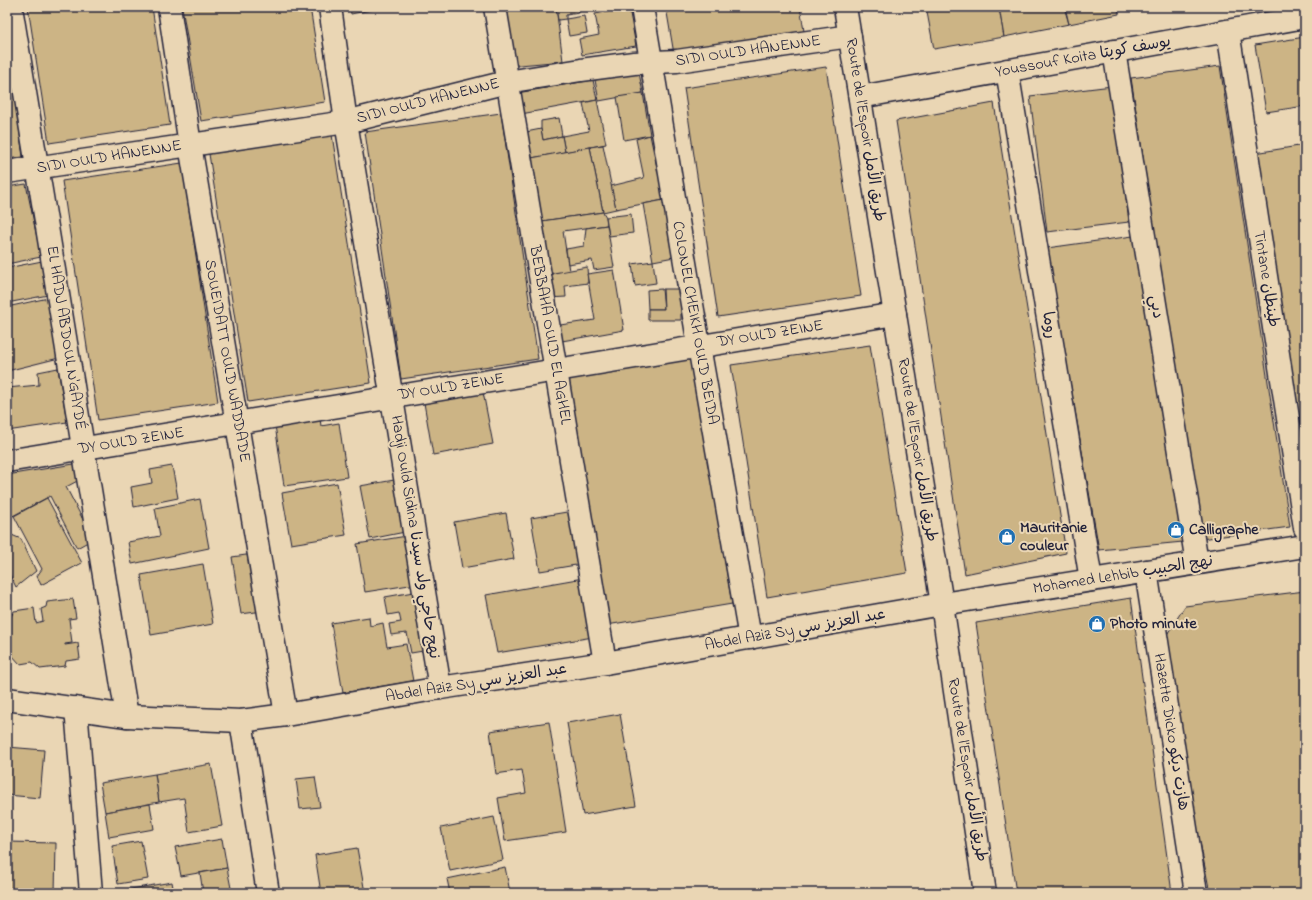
<svg xmlns="http://www.w3.org/2000/svg" width="1312" height="900" viewBox="0 0 1312 900" font-family="'Indie Flower','Playpen Sans Arabic',sans-serif">
	<style>
		.building { fill: #ccb485; stroke: #22223b }
		.lines { fill: none; stroke-linecap: round; stroke-linejoin: round }
		.street-casing { stroke: #22223b; stroke-width: 25 }
		.secondary-casing { stroke: #22223b; stroke-width: 25 }
		.street { stroke: #ead6b4; stroke-width: 22 }
		.secondary { stroke: #ead6b4; stroke-width: 22 }
		.labels { text-anchor: middle; dominant-baseline: central; stroke-width: 4; stroke-linejoin: round; paint-order: stroke }
		.street-label { font-size: 16px; fill: #22223b; stroke: #ead6b4 }
		.poi-label { font-size: 16px; font-weight: bold; fill: #22223b; stroke: #ead6b4; text-anchor: start }
	</style>
	<rect width="100%" height="100%" fill="#ead6b4"/>
	<filter id="ink" filterUnits="userSpaceOnUse"><feTurbulence type="fractalNoise" baseFrequency=".025" numOctaves="2"/><feDisplacementMap in="SourceGraphic" scale="8" xChannelSelector="R" yChannelSelector="G"/><feConvolveMatrix kernelMatrix="1 2 1 2 8 2 1 2 1" color-interpolation-filters="sRGB"/></filter>
	<g filter="url(#ink)">
		<g class="building">
			<polygon points="28,7 152,7 170,125 49,143"/>
			<polygon points="182,7 310,7 325,102 201,121"/>
			<polygon points="350,7 386,7 351,14"/>
			<polygon points="501,7 556,7 563,61 509,66"/>
			<polygon points="556,7 579,7 579,13 566,15 566,19 558,20"/>
			<polygon points="666,7 800,7 805,37 675,60"/>
			<polygon points="926,7 999,7 1004,37 934,49"/>
			<polygon points="999,7 1048,7 1048,9 1064,7 1069,24 1004,37"/>
			<polygon points="1065,7 1118,7 1119,14 1069,24"/>
			<polygon points="1137,7 1163,7 1137,11"/>
			<polygon points="629,8 636,46 582,55 579,39 599,35 595,14"/>
			<polygon points="584,16 587,33 569,36 566,19"/>
			<polygon points="1305,37 1305,106 1266,112 1255,45"/>
			<polygon points="7,38 23,157 7,159"/>
			<polygon points="1220,66 1290,527 1201,539 1131,78"/>
			<polygon points="826,67 861,296 718,317 684,88"/>
			<polygon points="639,73 643,93 599,101 595,80"/>
			<polygon points="593,80 597,100 521,114 517,93"/>
			<polygon points="1112,86 1129,222 1047,232 1030,96"/>
			<polygon points="643,93 650,135 624,140 617,97"/>
			<polygon points="597,100 606,144 565,152 562,136 589,131 583,103"/>
			<polygon points="994,103 1066,553 965,574 896,121"/>
			<polygon points="501,113 538,359 401,379 365,132"/>
			<polygon points="559,118 562,136 543,140 541,129 541,121"/>
			<polygon points="541,129 543,140 562,136 565,152 526,159 521,133"/>
			<polygon points="332,135 371,383 248,402 209,154"/>
			<polygon points="650,135 664,200 616,209 611,186 644,178 636,139"/>
			<polygon points="603,145 616,209 603,212 590,147"/>
			<polygon points="1305,145 1305,475 1255,153"/>
			<polygon points="590,147 603,212 535,222 526,159"/>
			<polygon points="182,163 218,402 98,420 62,181"/>
			<polygon points="26,184 41,257 7,264 7,187"/>
			<polygon points="664,200 674,257 653,261 643,204"/>
			<polygon points="603,212 606,217 607,225 563,231 569,271 543,275 535,222"/>
			<polygon points="631,214 633,233 609,236 606,217"/>
			<polygon points="607,225 614,267 594,270 592,260 568,264 566,249 584,246 586,228"/>
			<polygon points="1133,236 1183,542 1099,550 1047,248"/>
			<polygon points="42,261 48,295 7,303 7,268"/>
			<polygon points="653,261 656,283 635,286 632,264"/>
			<polygon points="587,267 588,283 565,286 566,297 548,298 543,275"/>
			<polygon points="614,270 624,330 562,341 560,325 595,320 587,274"/>
			<polygon points="662,289 664,309 648,309 647,290"/>
			<polygon points="663,289 681,289 681,320 648,320 648,309 664,309"/>
			<polygon points="48,298 59,358 7,371 7,307"/>
			<polygon points="870,345 907,573 767,597 731,365"/>
			<polygon points="690,352 732,604 601,626 559,373"/>
			<polygon points="58,368 67,422 7,431 7,388 39,385 38,372"/>
			<polygon points="482,387 493,444 433,455 423,397"/>
			<polygon points="320,419 321,426 339,423 347,477 284,486 275,425"/>
			<polygon points="80,463 83,478 66,487 93,539 77,548 50,496 7,519 7,475"/>
			<polygon points="172,466 178,498 134,507 131,487 152,483 150,470"/>
			<polygon points="400,479 410,531 370,539 360,486"/>
			<polygon points="337,483 346,535 291,544 282,493"/>
			<polygon points="47,498 82,563 41,585 37,576 42,569 14,516"/>
			<polygon points="200,499 209,548 132,564 128,542 160,536 155,508"/>
			<polygon points="573,511 582,564 540,571 531,518"/>
			<polygon points="506,513 514,559 462,568 454,522"/>
			<polygon points="7,533 21,539 36,571 16,587 7,569"/>
			<polygon points="407,536 416,584 365,592 357,544"/>
			<polygon points="253,554 263,611 241,614 232,557"/>
			<polygon points="203,564 213,624 151,635 141,575"/>
			<polygon points="583,578 593,637 497,653 486,595"/>
			<polygon points="419,591 429,650 411,653 407,633 391,635 389,624 401,622 399,613 388,615 385,597"/>
			<polygon points="1305,591 1305,893 1210,893 1161,644 1185,606"/>
			<polygon points="1131,598 1172,893 1016,893 976,623"/>
			<polygon points="73,599 76,618 69,619 72,643 65,644 65,645 78,643 80,659 66,661 65,666 40,669 32,662 20,664 11,654 7,637 7,623 14,611 34,608 36,623 43,621 41,609 46,607 47,602"/>
			<polygon points="369,617 370,626 383,623 387,647 406,644 413,681 343,693 331,623"/>
			<polygon points="620,714 636,806 583,815 567,723"/>
			<polygon points="549,722 566,832 505,841 498,798 526,793 522,770 496,774 490,731"/>
			<polygon points="7,747 44,750 40,798 7,795"/>
			<polygon points="211,764 222,826 189,832 184,798 159,802 155,774"/>
			<polygon points="155,774 159,802 105,812 100,783"/>
			<polygon points="315,777 320,807 300,809 296,779"/>
			<polygon points="150,804 154,829 109,837 105,812"/>
			<polygon points="494,817 503,860 450,871 441,828"/>
			<polygon points="222,839 227,868 181,876 175,847"/>
			<polygon points="141,841 148,879 118,884 112,846"/>
			<polygon points="7,842 56,843 55,893 7,893"/>
			<polygon points="357,848 365,893 321,893 315,855"/>
			<polygon points="505,867 510,892 503,893 450,893 447,879"/>
			<polygon points="227,868 232,893 203,893 200,873"/>
			<polygon points="172,882 174,893 119,893 119,891"/>
		</g>
		<g class="lines">
			<defs>
				<g id="street">
					<polyline points="11,7 127,716"/>
					<polyline points="169,7 190,145 286,715"/>
					<polyline points="330,7 346,122 440,688"/>
					<polyline points="495,7 605,663"/>
					<polyline points="642,7 699,346 750,638"/>
					<polyline points="1228,31 1305,528"/>
					<polyline points="1114,51 1197,563"/>
					<polyline points="1007,70 1091,580"/>
					<polyline points="860,97 1305,17"/>
					<polyline points="7,172 346,122 507,82 581,70 634,63 677,61 850,36"/>
					<polyline points="7,461 895,314"/>
					<polyline points="1146,571 1196,893"/>
					<polyline points="7,699 127,716 241,721 286,715 440,688 605,663 942,604 1305,546"/>
					<polyline points="76,708 91,893"/>
					<polyline points="241,721 268,893"/>
				</g>
				<polyline id="secondary" points="845,7 942,604 985,893"/>
			</defs>
			<use href="#street" class="street-casing"/>
			<use href="#secondary" class="secondary-casing"/>
			<use href="#street" class="street"/>
			<use href="#secondary" class="secondary"/>
		</g>
	</g>
	<defs>
		<symbol id="shop-disc" viewBox="-11 -11 22 22"><circle r="9.5" fill="#1f6fb2" stroke="#ead6b4"/><path d="M-5-2.5h2.3a2.7 3.5 0 0 1 5.4 0H5L5.5 6h-11ZM-1.5-2.5h3a1.5 2.3 0 0 0-3 0Z" fill="#fff"/></symbol>
	</defs>
	<g fill-rule="evenodd">
		<use href="#shop-disc" x="1166" y="520" width="20" height="20"/>
		<use href="#shop-disc" x="997" y="527" width="20" height="20"/>
		<use href="#shop-disc" x="1087" y="614" width="20" height="20"/>
	</g>
	<g class="labels">
		<g class="street-label">
			<text transform="translate(748 51) rotate(-8)">SIDI OULD HANENNE</text>
			<text transform="translate(1083 57) rotate(-10)">Youssouf Koita يوسف كويتا</text>
			<text transform="translate(428 101) rotate(-14)">SIDI OULD HANENNE</text>
			<text transform="translate(865 130) rotate(81)">Route de l’Espoir طريق الأمل</text>
			<text transform="translate(109 157) rotate(-9)">SIDI OULD HANENNE</text>
			<text transform="translate(1266 279) rotate(81)">Tintane طينطان</text>
			<text transform="translate(1156 307) rotate(81)">دبي</text>
			<text transform="translate(695 323) rotate(80)">COLONEL CHEIKH OULD BEIDA</text>
			<text transform="translate(1049 325) rotate(81)">روما</text>
			<text transform="translate(770 334) rotate(-9)">DY OULD ZEINE</text>
			<text transform="translate(550 335) rotate(80)">BEBBAHA OULD EL AGHEL</text>
			<text transform="translate(66 338) rotate(81)">EL HADJ ABDOUL N'GAYDÉ</text>
			<text transform="translate(227 361) rotate(80)">SOUEIDATT OULD WADDADE</text>
			<text transform="translate(451 387) rotate(-9)">DY OULD ZEINE</text>
			<text transform="translate(131 441) rotate(-9)">DY OULD ZEINE</text>
			<text transform="translate(917 450) rotate(81)">Route de l’Espoir طريق الأمل</text>
			<text transform="translate(415 537) rotate(81)">Hadji Ould Sidina نهج حاجي ولد سيدنا</text>
			<text transform="translate(1123 575) rotate(-9)">Mohamed Lehbib نهج الحبيب</text>
			<text transform="translate(795 630) rotate(-10)">Abdel Aziz Sy عبد العزيز سي</text>
			<text transform="translate(476 683) rotate(-9)">Abdel Aziz Sy عبد العزيز سي</text>
			<text transform="translate(1171 732) rotate(81)">Hazette Dicko هازت ديكو</text>
			<text transform="translate(967 770) rotate(81)">Route de l’Espoir طريق الأمل</text>
		</g>
		<g class="poi-label">
			<text x="1020" y="528">Mauritanie<tspan x="1020" dy="18">couleur</tspan></text>
			<text x="1189" y="530">Calligraphe</text>
			<text x="1110" y="624">Photo minute</text>
		</g>
	</g>
	<rect width="1312" height="900" fill="none" stroke="#ead6b4" stroke-width="24"/>
	<rect x="12" y="12" width="1288" height="876" fill="none" stroke="#22223b" stroke-width="1.5" filter="url(#ink)"/>
</svg>
